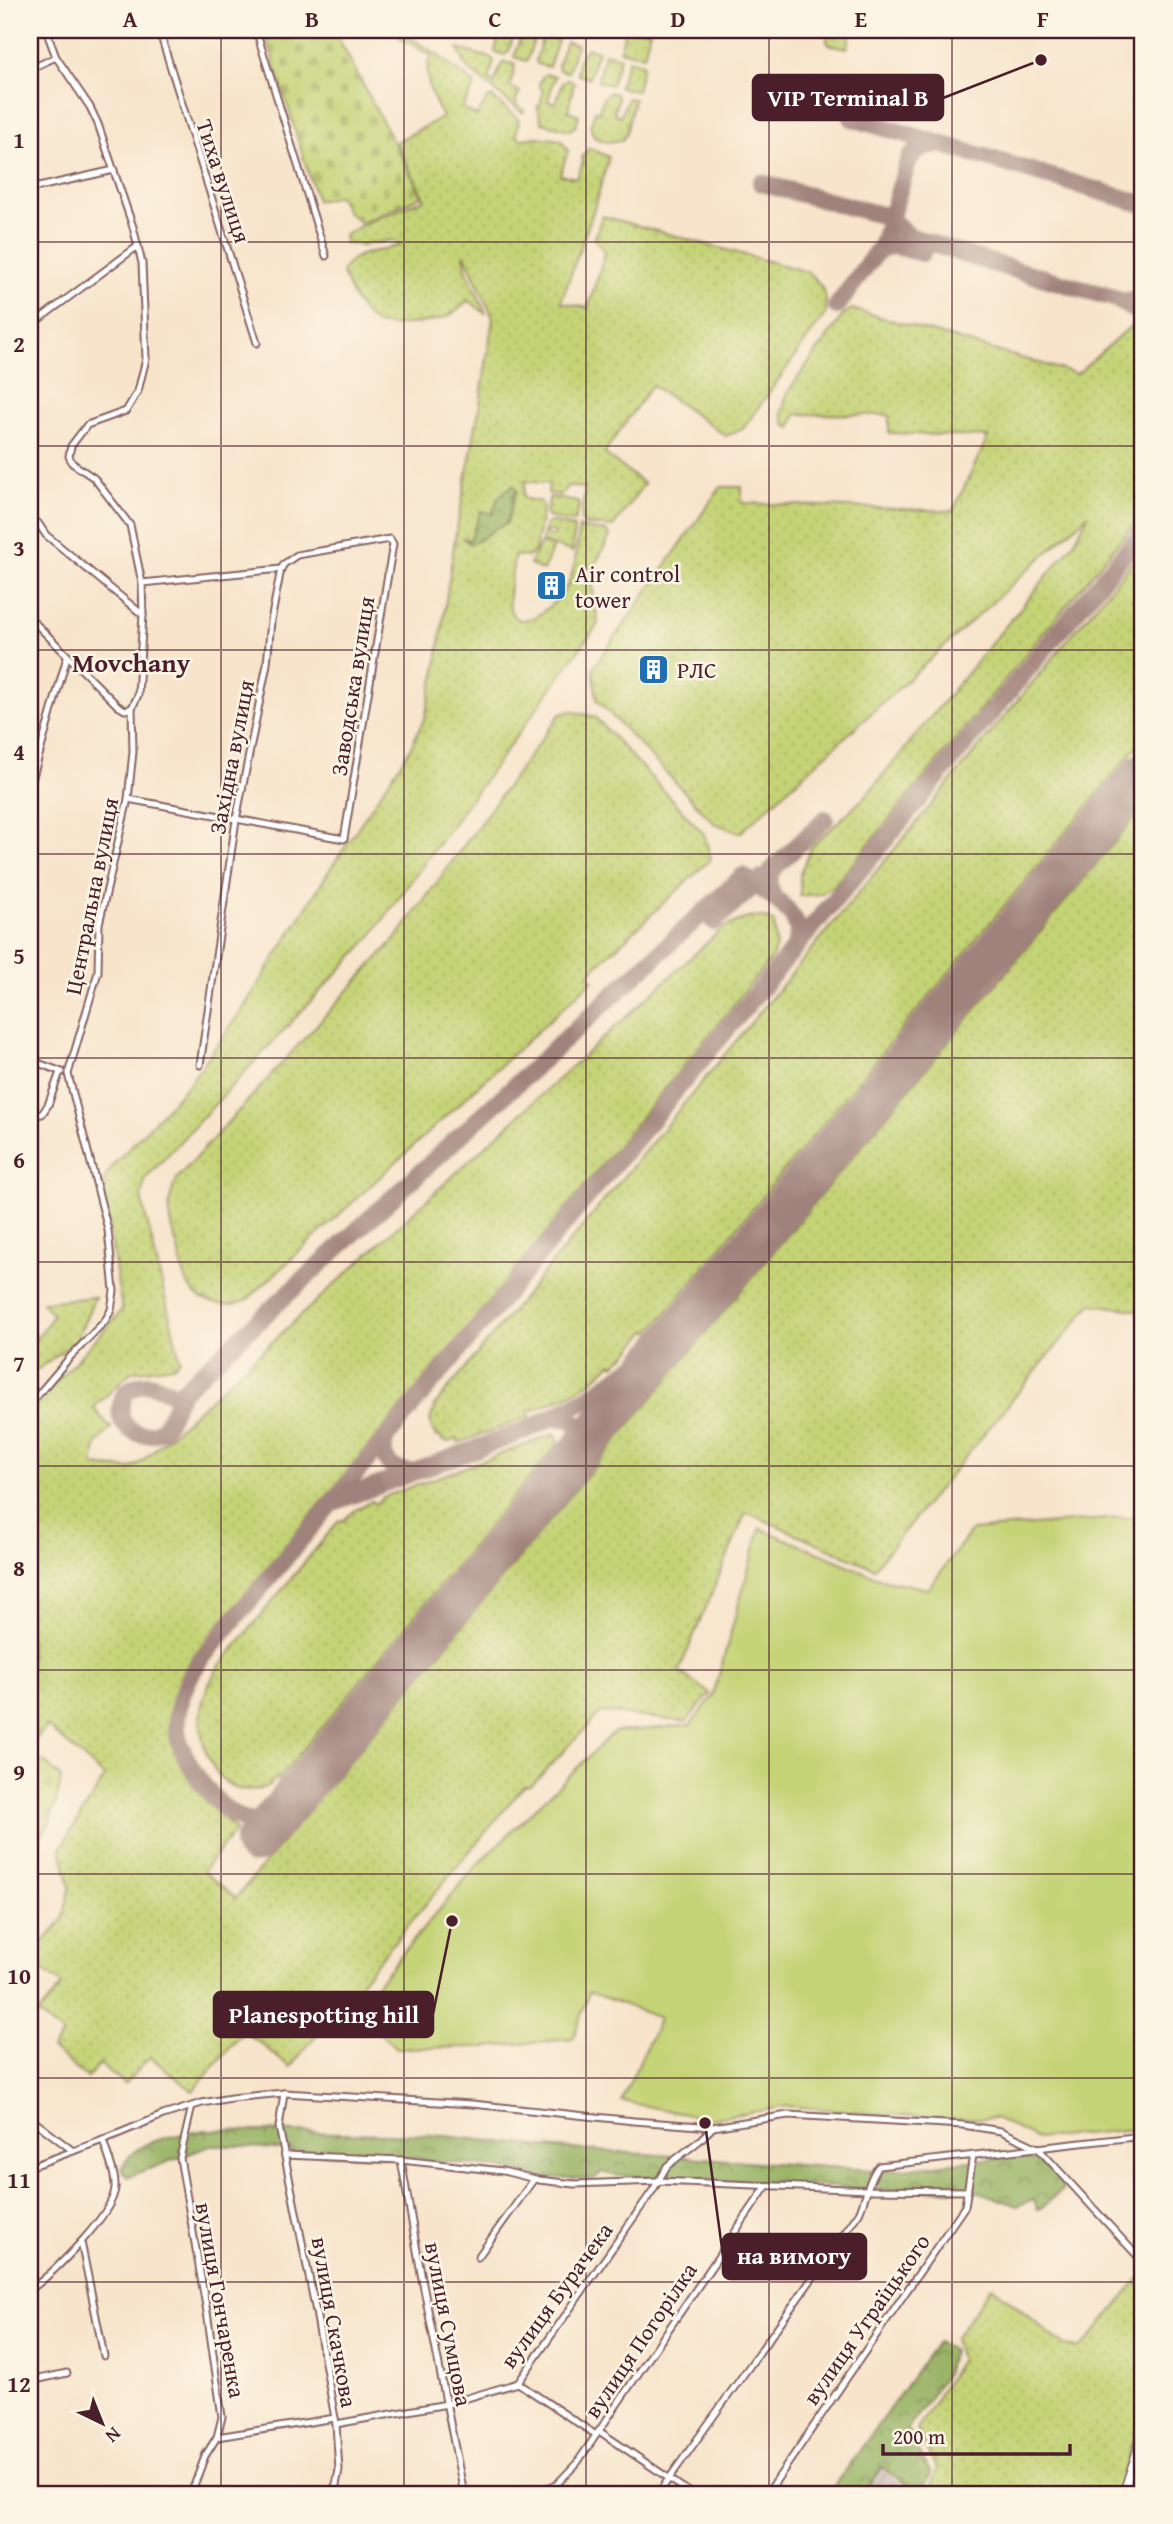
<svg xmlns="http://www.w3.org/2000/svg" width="1173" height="2524" viewBox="0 0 1173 2524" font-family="'Gentium Book Plus',serif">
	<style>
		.industrial { fill: url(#industrial-furrows) }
		.grass { fill: url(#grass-dots); stroke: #877950; stroke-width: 2 }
		.forest { fill: url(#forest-crowns); stroke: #726a49; stroke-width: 2 }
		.cemetery { fill: url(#cemetery-stones); stroke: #877950; stroke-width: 2 }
		.garden { fill: #c4d376; stroke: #877950; stroke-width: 2 }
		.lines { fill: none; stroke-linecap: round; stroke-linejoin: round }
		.taxiway { stroke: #a0827b; stroke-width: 18 }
		.runway { stroke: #a0827b; stroke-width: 42 }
		.street-casing { stroke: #876463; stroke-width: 9 }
		.secondary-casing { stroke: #876463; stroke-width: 10 }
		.street { stroke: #fff; stroke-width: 5 }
		.secondary { stroke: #fff; stroke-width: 7 }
		.grid { fill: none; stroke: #4a1f2b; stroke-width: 2; stroke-opacity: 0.55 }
		.labels { text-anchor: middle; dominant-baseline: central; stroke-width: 5; stroke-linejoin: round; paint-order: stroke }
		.street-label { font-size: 23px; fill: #4a1f2b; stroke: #fcf5e5 }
		.poi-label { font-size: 23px; fill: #4a1f2b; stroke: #fcf5e5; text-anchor: start }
		.quarter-label { font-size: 26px; font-weight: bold; fill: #4a1f2b; stroke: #fcf5e5 }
		.leader { fill: none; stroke: #4a1f2b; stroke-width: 2.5 }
		.callout-dot { fill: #4a1f2b; stroke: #fcf5e5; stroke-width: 2.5 }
		.callout { fill: #4a1f2b; stroke: #4a1f2b; stroke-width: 2.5 }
		.callout-label { font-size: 24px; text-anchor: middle; font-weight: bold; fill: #fff }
		.neatline { fill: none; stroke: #4a1f2b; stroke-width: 2.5 }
		.grid-label { font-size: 23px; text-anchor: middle; font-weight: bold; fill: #4a1f2b }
	</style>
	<defs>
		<pattern id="industrial-furrows" width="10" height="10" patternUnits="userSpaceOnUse" patternTransform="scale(1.75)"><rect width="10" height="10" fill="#cfc0bb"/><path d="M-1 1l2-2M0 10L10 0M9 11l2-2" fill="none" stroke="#b3a5a1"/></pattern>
		<pattern id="grass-dots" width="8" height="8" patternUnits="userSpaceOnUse" patternTransform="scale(1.75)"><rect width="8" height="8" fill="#c4d376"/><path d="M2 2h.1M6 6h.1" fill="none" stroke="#aab566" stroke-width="1.8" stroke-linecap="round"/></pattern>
		<pattern id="forest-crowns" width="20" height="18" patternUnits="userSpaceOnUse" patternTransform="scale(1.75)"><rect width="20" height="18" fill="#9bb567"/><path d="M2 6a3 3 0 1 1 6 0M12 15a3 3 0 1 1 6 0" fill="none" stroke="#809355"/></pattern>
		<pattern id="cemetery-stones" width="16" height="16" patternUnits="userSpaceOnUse" patternTransform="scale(1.75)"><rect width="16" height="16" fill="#c4d376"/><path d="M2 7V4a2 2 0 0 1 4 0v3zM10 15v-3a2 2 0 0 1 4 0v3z" fill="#aab566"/></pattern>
	</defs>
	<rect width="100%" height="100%" fill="#fcf5e5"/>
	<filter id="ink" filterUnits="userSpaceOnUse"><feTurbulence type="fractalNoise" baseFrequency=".0143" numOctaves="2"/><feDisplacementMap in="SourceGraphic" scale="14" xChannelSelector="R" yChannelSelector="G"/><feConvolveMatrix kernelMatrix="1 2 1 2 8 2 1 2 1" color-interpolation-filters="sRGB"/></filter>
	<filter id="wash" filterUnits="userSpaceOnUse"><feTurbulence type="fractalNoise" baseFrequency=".00686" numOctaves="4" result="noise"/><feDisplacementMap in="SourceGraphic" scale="28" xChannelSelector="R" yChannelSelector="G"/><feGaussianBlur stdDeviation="1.57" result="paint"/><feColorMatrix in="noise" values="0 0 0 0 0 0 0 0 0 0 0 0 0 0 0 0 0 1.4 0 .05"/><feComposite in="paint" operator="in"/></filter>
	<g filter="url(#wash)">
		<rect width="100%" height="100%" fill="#f7e4cb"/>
		<polygon class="industrial" points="881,2466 910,2494 862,2494"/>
		<g class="grass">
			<polygon points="500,30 515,30 509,51 504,55 495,52"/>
			<polygon points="523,30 536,34 527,61 514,57"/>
			<polygon points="625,30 650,30 644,56 620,50"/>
			<polygon points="827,30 852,30 847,48 831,45 827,42"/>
			<path d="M399,31L433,52L474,83V88L462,108L477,116L487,99L492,97L519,120L516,135L521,139L539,137L561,140L568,151L560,175L577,178L583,162L582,157L589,148L609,157L593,212L561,302L588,308L605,253L595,238L602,216L808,272C822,284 828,295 826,313L743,429L726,436L652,385L604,453L644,484L613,527L587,525L581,520L585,488L566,486L565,491L559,495L548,493L549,484L525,481L523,498L541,502L543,507L535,551L528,557L515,555C513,566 508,592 509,603C514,643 559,602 567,586C576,568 577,547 579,528L580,530L581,528L606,531L610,536L591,573L598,624L369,939L146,1178L141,1196L180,1360L173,1366L131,1372L93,1408L111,1428L96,1444L93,1466L129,1469L140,1463L723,928C738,921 760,910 774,923L776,945L772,958L203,1649C152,1726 175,1772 236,1830L203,1871L236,1898L1143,808V1311L1091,1304L874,1568L746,1512L679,1671L710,1694L686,1722L601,1712L531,1786H524L290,2067L244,2031L193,2091L150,2057L125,2084L100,2064L87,2078L52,2049L63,2034L38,2014L62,1985L30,1959L63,1919L70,1888L61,1847L105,1777L47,1726L36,1739L30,1731V1417L33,1408L122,1310L104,1196L105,1178L113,1165L188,1085L242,1010L331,868L410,749L425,717L436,670L454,544L480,404L493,318L464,253L466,269L486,314L468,300C462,307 455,313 446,317C435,322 385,329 375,323C357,311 350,291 342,272C352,250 381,252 401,245L393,240L362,245L345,243L344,235L366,223L425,199L396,142L443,117C434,102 420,72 432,56L400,38Z"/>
			<polygon points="543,36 558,40 549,67 537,64 536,60"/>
			<polygon points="566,42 577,45 568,72 559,70 558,64"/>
			<path d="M587,48L598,51L589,78L578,75C575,65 581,54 587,48Z"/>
			<polygon points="458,49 491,58 494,61 489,80 494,83 503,62 514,64 515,68 510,86 520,92 515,102 524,111 522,113 467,68"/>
			<polygon points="604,53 620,58 611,85 598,81"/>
			<polygon points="628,60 643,64 637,91 619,87"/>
			<polygon points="546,74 555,76 548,101 555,104 563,82 567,79 574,82 568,111 579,115 576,126 570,130 542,123 537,106 540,106 543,92 539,84 542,77"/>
			<polygon points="609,92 616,94 618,99 614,113 620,116 628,98 634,99 626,134 622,140 608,142 595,138 590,127 595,111 599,112 603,98"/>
			<polygon points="852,309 1077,374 1133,324 1143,333 1143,513 833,887 820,894 800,896 800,873 812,846 865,797 1074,543 1089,514 740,833 714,823 597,700 593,668 721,487 742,487 742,503 953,511 988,437 889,433 889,415 796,414 791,428 785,425 782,413 787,393 844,314"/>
			<polygon points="550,497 578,502 579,506 575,520 571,522 547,517 546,513"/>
			<polygon points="550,522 574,527 573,552 542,542 544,532 551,537 555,534 553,531 544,531 546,525"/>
			<polygon points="541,543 553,547 543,571 530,564"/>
			<path d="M1143,549V739L650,1332L647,1330L627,1354L614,1365L611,1363C588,1389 560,1400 528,1412L530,1417L458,1443L457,1439L448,1442L442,1440L440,1436L436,1437C431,1426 427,1420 435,1409L433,1407Z"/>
			<path d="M571,711L595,717L704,834L711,859L588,974L593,980L247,1300C229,1308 200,1306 189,1286C183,1276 181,1261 178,1250C171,1222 163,1205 178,1177L397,937L560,714Z"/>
			<polygon points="95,1297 76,1341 30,1375 30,1321 35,1340 53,1316 42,1302"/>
			<path d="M555,1434L559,1442L278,1780L276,1778C270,1785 267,1787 259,1789C217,1800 197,1744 201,1709C204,1692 211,1678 221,1664L337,1523L340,1520L343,1521C352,1511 360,1507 372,1501L376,1504L381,1498Z"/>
			<polygon points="1143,2273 1143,2419 1137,2428 1116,2494 929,2494 937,2469 917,2430 960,2359 954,2339 992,2286 1065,2346 1079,2348 1088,2341"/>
		</g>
		<g class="forest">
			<path d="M1074,30H1103L1104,35L1101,41C1092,47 1076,40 1074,30Z"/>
			<path d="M513,485L517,491C511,502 511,513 506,524C491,527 486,540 470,544L462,538L470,540L481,511L492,514L498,497Z"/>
			<path d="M205,2130L435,2135L544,2147L885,2171L1012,2156L1035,2160L1056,2174L1063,2189L1042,2208L1037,2209L1034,2199L1017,2206L972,2189L911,2191L717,2181L705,2178L617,2176L602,2172L594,2179L543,2177L500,2168L414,2158L328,2154L241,2146H210L127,2177L122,2169C135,2137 174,2137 205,2130Z"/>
			<polygon points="937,2342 953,2350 946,2373 907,2430 931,2474 919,2494 882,2467 862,2494 829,2494"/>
		</g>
		<g class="cemetery">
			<polygon points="264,30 334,30 422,196 361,223 347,212 339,196 317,201"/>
			<path d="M30,1757L46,1763L61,1778C57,1801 52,1827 35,1845L30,1844Z"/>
		</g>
		<polygon class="garden" points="1143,1516 1143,2128 1037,2139 996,2118 945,2119 789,2106 710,2119 621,2101 660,2018 589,1992 573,2039 484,2047 397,2048 354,2011 477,1865 614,1732 690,1725 713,1696 760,1528 881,1579 928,1589 972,1530"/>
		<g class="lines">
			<g class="taxiway">
				<polyline points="852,118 1143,204"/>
				<polyline points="761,183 881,215 889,218 909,236 978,259 1114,298 1143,315"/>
				<path d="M882,244L909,159C916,150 925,144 937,145"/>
				<polyline points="876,252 893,245 922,253"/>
				<polyline points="1120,301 1133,301 1143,295"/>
				<polyline points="837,306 883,243"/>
				<polyline points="774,899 768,882 772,870 825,819"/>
				<polyline points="714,922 762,878"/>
				<path d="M182,1391C174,1403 172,1421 161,1430C149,1438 128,1434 122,1420C118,1411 122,1401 125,1393C146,1377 155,1385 176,1395L182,1391L743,876C764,892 810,914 795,946"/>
				<path d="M552,1418C579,1414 585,1432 578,1454"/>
				<path d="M387,1437C377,1457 391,1473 413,1472"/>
				<polyline points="336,1501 527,1430 587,1399 641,1362 697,1310"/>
				<path d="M286,1806C276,1814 266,1823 253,1822C221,1819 180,1761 177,1730C175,1705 186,1681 200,1660L1143,531"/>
			</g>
			<polyline class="runway" points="255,1843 1143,774"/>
		</g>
	</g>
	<g filter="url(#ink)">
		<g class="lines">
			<defs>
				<g id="street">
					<polyline points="159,30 257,343"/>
					<polyline points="256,30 326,256"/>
					<polyline points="30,69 56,57"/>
					<polyline points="30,189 114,170"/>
					<polyline points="30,326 138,246"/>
					<polyline points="38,523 46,535 143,615"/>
					<polyline points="142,583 281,569"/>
					<polyline points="30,618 118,706 125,710 132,708"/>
					<polyline points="30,787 67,657"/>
					<polyline points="128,799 344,839 393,544 390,539 297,555 284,564 281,569 271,621 267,664 236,820 200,1065"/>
					<polyline points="30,1060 62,1072"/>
					<polyline points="30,1116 42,1114 48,1105 60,1072"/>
					<polyline points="30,1404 71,1356 105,1321 111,1310 114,1291 108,1230 68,1074 98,972 99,924 128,799 133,752 132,708 138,695 143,615 142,583 130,525 94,478 72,463 69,456 71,446 87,425 126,411 138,391 146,359 142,263 133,227 98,124 90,107 56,57 46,30"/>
					<polyline points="284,2093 279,2127 316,2312 336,2424 339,2470 336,2485 329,2494"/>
					<polyline points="30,2118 73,2151"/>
					<polyline points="285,2155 401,2160 503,2171 539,2180 574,2184 658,2181 869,2190 968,2191"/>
					<polyline points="401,2160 422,2279 464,2494"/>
					<polyline points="30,2167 103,2140 163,2115 202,2103 231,2098 284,2093 472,2104 634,2121 713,2127 788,2115 963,2125 1001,2131 1038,2148 1143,2262"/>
					<polyline points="81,2242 104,2356"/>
					<polyline points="478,2257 534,2179"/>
					<path d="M30,2290C52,2274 113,2215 115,2188C116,2173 107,2155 103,2140"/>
					<polyline points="30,2381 67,2373"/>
					<polyline points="518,2383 596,2435"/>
					<polyline points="336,2424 447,2404 518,2383 653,2190 667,2166 699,2141 713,2127"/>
					<polyline points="599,2431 692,2494"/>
					<polyline points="217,2437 335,2418"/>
					<polyline points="191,2494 205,2456 217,2437 222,2417 207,2312 180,2158 192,2106"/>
					<polyline points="528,2494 556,2485 577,2463 766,2187"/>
					<path d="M658,2494L859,2213C866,2199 868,2178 879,2166L1143,2136"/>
					<polyline points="767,2494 965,2206 973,2155"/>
				</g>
				<polyline id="secondary" points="1123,2494 1143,2433"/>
			</defs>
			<use href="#street" class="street-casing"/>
			<use href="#secondary" class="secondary-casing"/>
			<use href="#street" class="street"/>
			<use href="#secondary" class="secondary"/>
		</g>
	</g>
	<path class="grid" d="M221,30V2494M404,30V2494M586,30V2494M769,30V2494M952,30V2494M30,242H1143M30,446H1143M30,650H1143M30,854H1143M30,1058H1143M30,1262H1143M30,1466H1143M30,1670H1143M30,1874H1143M30,2078H1143M30,2282H1143"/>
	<defs>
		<symbol id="building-square" viewBox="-11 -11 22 22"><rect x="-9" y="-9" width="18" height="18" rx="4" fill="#1f6fb2" stroke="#fcf5e5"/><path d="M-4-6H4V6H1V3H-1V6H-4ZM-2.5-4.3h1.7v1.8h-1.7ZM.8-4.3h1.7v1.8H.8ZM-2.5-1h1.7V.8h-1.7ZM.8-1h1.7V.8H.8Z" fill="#fff"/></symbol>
	</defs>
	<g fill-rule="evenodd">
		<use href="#building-square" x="534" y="568" width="35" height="35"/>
		<use href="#building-square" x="636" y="652" width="35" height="35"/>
	</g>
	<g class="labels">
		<g class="street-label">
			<text transform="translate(224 181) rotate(72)">Тиха вулиця</text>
			<text transform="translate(352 686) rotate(-81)">Заводська вулиця</text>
			<text transform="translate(231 757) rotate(-79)">Західна вулиця</text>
			<text transform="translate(91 896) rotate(-79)">Центральна вулиця</text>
			<text transform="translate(556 2295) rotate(-54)">вулиця Бурачека</text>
			<text transform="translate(221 2300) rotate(80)">вулиця Гончаренка</text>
			<text transform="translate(866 2319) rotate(-55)">вулиця Уграїцького</text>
			<text transform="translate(335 2322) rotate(80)">вулиця Скачкова</text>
			<text transform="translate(449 2324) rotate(79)">вулиця Сумцова</text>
			<text transform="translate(640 2340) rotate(-56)">вулиця Погорілка</text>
		</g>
		<g class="poi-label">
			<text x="575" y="573">Air control<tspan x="575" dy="26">tower</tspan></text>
			<text x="677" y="669">РЛС</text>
		</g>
		<g class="quarter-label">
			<text x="131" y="662">Movchany</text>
		</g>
	</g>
	<path class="leader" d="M1041 60L943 98M452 1921L433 2014M705 2123L723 2256"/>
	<g class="callout-dot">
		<circle cx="1041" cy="60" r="7"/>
		<circle cx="452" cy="1921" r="7"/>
		<circle cx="705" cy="2123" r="7"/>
	</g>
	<g class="callout">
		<rect x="753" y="75" width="190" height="45" rx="7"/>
		<rect x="214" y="1992" width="219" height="45" rx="7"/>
		<rect x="723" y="2234" width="143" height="45" rx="7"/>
	</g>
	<g class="callout-label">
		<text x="848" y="106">VIP Terminal B</text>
		<text x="324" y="2023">Planespotting hill</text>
		<text x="794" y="2264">на вимогу</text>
	</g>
	<rect width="1173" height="2524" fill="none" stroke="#fcf5e5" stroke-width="77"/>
	<g transform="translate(102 2423) rotate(137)" stroke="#fcf5e5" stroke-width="5" paint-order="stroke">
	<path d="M0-5L12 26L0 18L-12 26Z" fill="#4a1f2b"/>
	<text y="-10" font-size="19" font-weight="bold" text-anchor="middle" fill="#4a1f2b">N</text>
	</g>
	<path d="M883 2444v10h187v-10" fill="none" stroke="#4a1f2b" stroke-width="3.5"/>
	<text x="893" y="2444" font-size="21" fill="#4a1f2b" stroke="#fcf5e5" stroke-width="5" paint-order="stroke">200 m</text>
	<rect x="38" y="38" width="1096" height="2448" class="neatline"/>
	<g class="grid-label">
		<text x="130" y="27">A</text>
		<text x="312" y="27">B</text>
		<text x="495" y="27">C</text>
		<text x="678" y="27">D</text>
		<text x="861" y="27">E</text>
		<text x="1043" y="27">F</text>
		<text x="19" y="148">1</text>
		<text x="19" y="352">2</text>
		<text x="19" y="556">3</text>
		<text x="19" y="760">4</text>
		<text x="19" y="964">5</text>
		<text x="19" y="1168">6</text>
		<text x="19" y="1372">7</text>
		<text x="19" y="1576">8</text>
		<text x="19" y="1780">9</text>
		<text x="19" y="1984">10</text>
		<text x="19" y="2188">11</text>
		<text x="19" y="2392">12</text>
	</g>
</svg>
